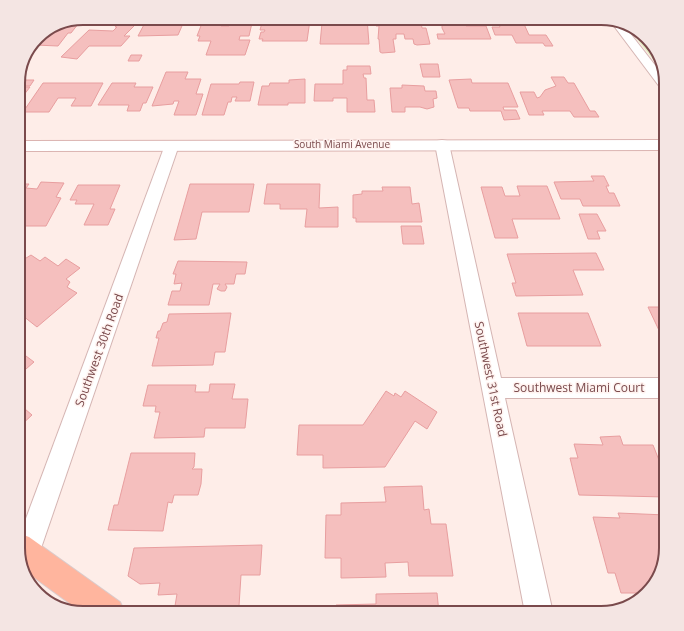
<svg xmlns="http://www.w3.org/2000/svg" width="684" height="631" viewBox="0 0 684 631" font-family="'Open Sans',sans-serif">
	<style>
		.green { fill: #e5edc5 }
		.building { fill: #f5bfbe; stroke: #e89e9f }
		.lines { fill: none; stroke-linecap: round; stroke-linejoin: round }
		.street-casing { stroke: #d5b5b3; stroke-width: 2 }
		.secondary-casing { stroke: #dbb4b1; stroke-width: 2 }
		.primary-casing { stroke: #dacccd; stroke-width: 2 }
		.street { fill: #fff; fill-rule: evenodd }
		.secondary { fill: #fff; fill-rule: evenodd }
		.primary { fill: #ffb59e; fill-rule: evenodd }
		.labels { text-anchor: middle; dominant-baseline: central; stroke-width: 3; stroke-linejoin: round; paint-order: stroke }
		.far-street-label { font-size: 10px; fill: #7a4a4c; stroke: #fff3f0 }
		.street-label { font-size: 12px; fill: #7a4a4c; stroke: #fff3f0 }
		.rim { fill: none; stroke: #7a4a4c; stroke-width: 2 }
	</style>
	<rect width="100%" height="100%" fill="#feede8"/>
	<polygon class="green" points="629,29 647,37 662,71"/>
	<g class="building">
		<polygon points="204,18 224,18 221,26 229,26 229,23 252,23 249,36 240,36 239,40 250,40 245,55 206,55 211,41 198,41 200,36 197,36"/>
		<polygon points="352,18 367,18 369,44 320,44 322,23 344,23 344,25 352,25"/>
		<polygon points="375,18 391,18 392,24 394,25 410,25 412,23 421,23 422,28 426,28 430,44 417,45 414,44 413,39 405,39 404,34 396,34 396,39 393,39 395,52 382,53 380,52 379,39 378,39 379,26 376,26"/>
		<polygon points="82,19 71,33 68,33 58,46 35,45 40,34 50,33 52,30"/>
		<polygon points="122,19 139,21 124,36 130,36 121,46 89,46 77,59 61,57 89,30 113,31 117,27 115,27"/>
		<polygon points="147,19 185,19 178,35 138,36"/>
		<polygon points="263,19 274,19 273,23 286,23 287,19 310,20 307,41 262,41 263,39 259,39 261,32 264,32 265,30 260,30"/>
		<polygon points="454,23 466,24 466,26 486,26 491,39 438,39 437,34 445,34 442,28 442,24"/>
		<polygon points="499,24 524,24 529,35 546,35 553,46 545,46 543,43 516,43 512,35 495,35 492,27 500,27"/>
		<polygon points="131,55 142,55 139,61 128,61"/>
		<polygon points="420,64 438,64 440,77 423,77"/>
		<polygon points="347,66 370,66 371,74 363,74 364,78 366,78 367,100 374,100 375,112 347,112 347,98 333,98 333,101 314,101 315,84 343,84 343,70 347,70"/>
		<polygon points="166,72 188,72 185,79 201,79 196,94 203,94 196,115 174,115 179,101 174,101 173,104 152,106"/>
		<polygon points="551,77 564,77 568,83 574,83 590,111 595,111 599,117 574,117 570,111 542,111 544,115 529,115 520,92 534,92 537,98 540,97 545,90 556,86"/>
		<polygon points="305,79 305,103 288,103 288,105 258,105 262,86 269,86 270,83 289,83 289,80"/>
		<polygon points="471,79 472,83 508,83 518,107 503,107 504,110 516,110 520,119 504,120 501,111 470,111 469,108 458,108 449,80"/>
		<polygon points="21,80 34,80 30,86 18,86"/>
		<polygon points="240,82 254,82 250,101 235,101 237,97 232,97 231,102 228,102 224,115 202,115 211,84 239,84"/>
		<polygon points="43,83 103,83 91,106 71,106 76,98 58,98 49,112 23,112"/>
		<polygon points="112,83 136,83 134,87 153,87 146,103 143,103 140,111 127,111 129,105 98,105"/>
		<polygon points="402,85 424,86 425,91 436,91 437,98 433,99 434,107 427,109 420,107 405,107 405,112 392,112 390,88 402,88"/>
		<polygon points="18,87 30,87 20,100 18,100"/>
		<polygon points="591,176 604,176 609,186 606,186 609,193 614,193 620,206 583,206 580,199 561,199 554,182 594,181"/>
		<polygon points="41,182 64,183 56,197 61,198 46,226 18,226 18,184 29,184 26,188 37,189"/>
		<polygon points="190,184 254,184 249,212 202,212 196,239 174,240"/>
		<polygon points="267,184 320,184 319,208 338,207 338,227 305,227 307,209 280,209 280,204 264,204"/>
		<polygon points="78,185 120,185 110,209 115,209 108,225 84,225 94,204 75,204 77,200 70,200"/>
		<polygon points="517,186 547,186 560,219 512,219 518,238 495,238 481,187 502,187 505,196 520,196"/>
		<polygon points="382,187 410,187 412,204 419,203 422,222 356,222 356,218 353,218 353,195 362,194 362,191 383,191"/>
		<polygon points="579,214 597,214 606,231 597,231 600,239 588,239"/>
		<polygon points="401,226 421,226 424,244 403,244"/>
		<polygon points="596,253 604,270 573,270 583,295 516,296 512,283 516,283 507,254"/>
		<polygon points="31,255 40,261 45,257 58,266 66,259 80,268 66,279 70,282 67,287 77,293 37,327 18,312 21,310 18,308 18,263"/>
		<polygon points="178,261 247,262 245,274 236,274 234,284 225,284 227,287 225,291 221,291 217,289 220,284 213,284 209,305 168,305 172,291 180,291 182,283 174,284 176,274 173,274"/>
		<polygon points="648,307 666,307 666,341 664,341"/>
		<polygon points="231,313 225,352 215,352 213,365 152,366 159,338 156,338 158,331 160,331 163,323 167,322 169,314"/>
		<polygon points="518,313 588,313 601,346 527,346"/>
		<polygon points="18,350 34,362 18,376"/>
		<polygon points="210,384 235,384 232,399 248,399 245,428 205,428 204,437 154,438 160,412 155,412 156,406 143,406 148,385 196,385 195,392 209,392"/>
		<polygon points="386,391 394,396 395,393 401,397 405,391 437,412 427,429 415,421 385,467 323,468 323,455 297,455 299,425 363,425"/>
		<polygon points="18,403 32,415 18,428"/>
		<polygon points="620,436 623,445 653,445 666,478 666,497 579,495 570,458 578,458 574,444 603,445 600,437"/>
		<polygon points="131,453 195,453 194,467 192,469 202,469 201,484 198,495 174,495 172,503 168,502 163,531 108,530 114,505 118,505"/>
		<polygon points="422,486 424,510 429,509 431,524 446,524 453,576 409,576 408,562 385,563 386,577 341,578 341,558 325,558 326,515 341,515 341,503 386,502 384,487"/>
		<polygon points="618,513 666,515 666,548 647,593 621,593 615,573 608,573 593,517 620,518"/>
		<polygon points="262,545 260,575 241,575 239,606 235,606 235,613 209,613 210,606 175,606 177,594 158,595 160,583 140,584 128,576 134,548"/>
		<polygon points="437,593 439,613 336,613 336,605 376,604 376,594"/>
	</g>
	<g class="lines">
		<defs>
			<g id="street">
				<polygon points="614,22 626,28 665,78 666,91 662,90 614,26 613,24"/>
				<polygon points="442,140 447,141 449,144 501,378 666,378 666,398 505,398 553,613 525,613 435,144 437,141"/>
				<polygon points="172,141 177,142 179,145 39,554 35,563 26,567 18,552 18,540 165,145 167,142"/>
			</g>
			<polygon id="secondary" points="666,140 666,150 18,151 18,141"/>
			<polygon id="primary" points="18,533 29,537 120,602 125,613 83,613 28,573 18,552"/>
		</defs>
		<use href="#street" class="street-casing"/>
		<use href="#secondary" class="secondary-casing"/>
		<use href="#primary" class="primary-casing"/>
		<use href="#street" class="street"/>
		<use href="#secondary" class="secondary"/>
		<use href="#primary" class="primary"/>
	</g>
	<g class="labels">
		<g class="far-street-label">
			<text x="342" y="144">South Miami Avenue</text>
		</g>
		<g class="street-label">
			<text transform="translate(99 350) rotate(-70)">Southwest 30th Road</text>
			<text transform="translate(491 379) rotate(78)">Southwest 31st Road</text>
			<text x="579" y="387">Southwest Miami Court</text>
		</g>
	</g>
	<path d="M0 0H684V631H0ZM83 25H601A58 58 0 0 1 659 83V548A58 58 0 0 1 601 606H83A58 58 0 0 1 25 548V83A58 58 0 0 1 83 25Z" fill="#f4e5e3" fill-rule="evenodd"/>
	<path class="rim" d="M83 25H601A58 58 0 0 1 659 83V548A58 58 0 0 1 601 606H83A58 58 0 0 1 25 548V83A58 58 0 0 1 83 25Z"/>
</svg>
